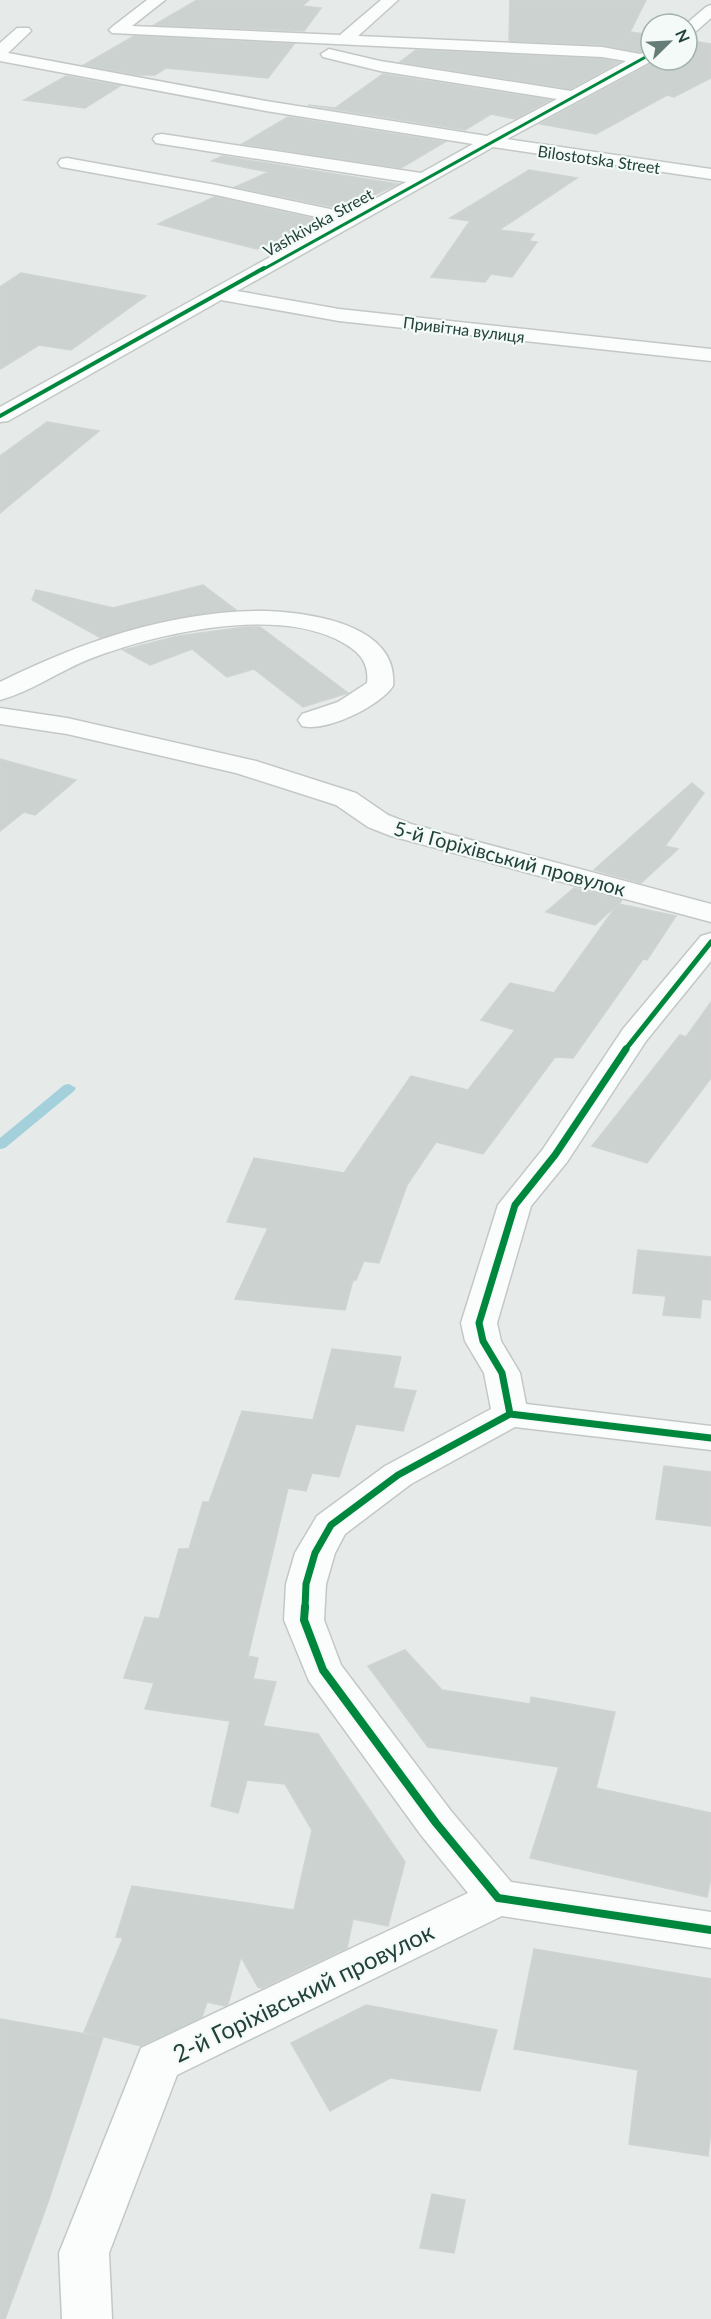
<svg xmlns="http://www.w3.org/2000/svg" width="711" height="2319" viewBox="0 0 711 2319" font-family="Lato,sans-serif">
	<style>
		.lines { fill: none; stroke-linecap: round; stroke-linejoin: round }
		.stream { fill: #a4d0dc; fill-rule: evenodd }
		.building { fill: #ccd2d0; stroke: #ced4d2; stroke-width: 1.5 }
		.minor-casing { stroke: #c3c8c6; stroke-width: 3 }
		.minor { fill: #fbfcfc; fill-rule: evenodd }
		.cycleway-far4-casing { stroke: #f4faf7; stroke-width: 5 }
		.cycleway-far3-casing { stroke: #f4faf7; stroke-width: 6 }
		.cycleway-far2-casing { stroke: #f4faf7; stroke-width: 8 }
		.cycleway-far1-casing { stroke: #f4faf7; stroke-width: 10 }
		.cycleway-casing { stroke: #f4faf7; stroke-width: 12 }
		.cycleway-far4 { stroke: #00873e; stroke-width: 3 }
		.cycleway-far3 { stroke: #00873e; stroke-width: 4 }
		.cycleway-far2 { stroke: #00873e; stroke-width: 5 }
		.cycleway-far1 { stroke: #00873e; stroke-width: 7 }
		.cycleway { stroke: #00873e; stroke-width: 8 }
		.labels { text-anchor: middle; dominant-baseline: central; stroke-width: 4.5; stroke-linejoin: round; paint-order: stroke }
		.far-street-label { font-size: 16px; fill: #21413a; stroke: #f4faf7 }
		.street-label { font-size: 20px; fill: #21413a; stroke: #f4faf7 }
		.near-street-label { font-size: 24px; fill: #21413a; stroke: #f4faf7 }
	</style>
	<rect width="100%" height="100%" fill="#e6ebe9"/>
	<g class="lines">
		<polygon class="stream" points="69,1084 76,1088 74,1091 5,1148 0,1149 0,1138 64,1085"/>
	</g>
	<g class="building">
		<polygon points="197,0 309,0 302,6 321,8 304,31 154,25"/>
		<polygon points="510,0 646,0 630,32 651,35 651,47 640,52 602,45 509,41"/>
		<polygon points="134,36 294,44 268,78 166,68 155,75 138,75 84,65"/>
		<polygon points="687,40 711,44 711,78 674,97 667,95 596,134 540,124 651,64 654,60 687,60"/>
		<polygon points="416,50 602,59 619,62 571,89 400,62"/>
		<polygon points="383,74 550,100 515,119 491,114 465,130 308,105 335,108"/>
		<polygon points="66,76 120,86 85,108 24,100"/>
		<polygon points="288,117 445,142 401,168 242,144"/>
		<polygon points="222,156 379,181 398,184 343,209 235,187 269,172 212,161"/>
		<polygon points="529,170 577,178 499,230 534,234 529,241 537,242 512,277 491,274 485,282 431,277 470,221 450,218"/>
		<polygon points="214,197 216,197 320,220 257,249 158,224"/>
		<polygon points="21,273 146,296 71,350 39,345 0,369 0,287"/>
		<polygon points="47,422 99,431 0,513 0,456"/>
		<polygon points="203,585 236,610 163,620 101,638 32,600 36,590 113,608"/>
		<polygon points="245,627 260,627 348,693 303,707 254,669 227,677 192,649 150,665 123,650 178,636"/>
		<polygon points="0,759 76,780 35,815 24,812 0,831"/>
		<polygon points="692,783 704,793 665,846 678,849 641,883 594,870"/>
		<polygon points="574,888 622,900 619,904 676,916 647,960 643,959 573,1058 555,1057 483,1154 436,1142 407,1185 379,1263 364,1261 356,1280 353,1280 345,1310 235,1299 268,1228 227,1222 254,1158 344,1173 411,1076 468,1090 515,1030 481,1020 510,983 554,993 617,905 595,925 546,912"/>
		<polygon points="711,1002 711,1078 647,1163 592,1146 680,1035 686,1037"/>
		<polygon points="638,1250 711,1257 711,1300 702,1299 700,1318 663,1315 666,1296 633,1293"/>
		<polygon points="332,1349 401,1357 393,1388 416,1391 403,1431 356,1424 339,1477 312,1473 306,1491 288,1488 248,1656 258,1658 253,1679 276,1682 263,1726 318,1734 405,1862 388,1926 353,1919 347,1948 262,1988 258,1987 241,1957 228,2004 225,2006 207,2002 202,2017 141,2046 84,2032 123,1938 116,1937 132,1886 294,1910 312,1830 285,1784 247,1780 238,1813 211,1806 230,1721 145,1709 154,1683 124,1678 145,1617 159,1619 179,1549 189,1549 203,1502 209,1502 242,1411 313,1420"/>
		<polygon points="664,1466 711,1472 711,1526 656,1519"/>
		<polygon points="405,1650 442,1690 530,1704 531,1697 615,1712 596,1788 711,1813 711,1877 707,1897 530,1858 559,1767 428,1747 368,1666"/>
		<polygon points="534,1949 711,1979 711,2129 708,2156 629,2144 638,2070 514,2049"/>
		<polygon points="366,2005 497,2030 480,2091 390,2078 330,2111 291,2043"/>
		<polygon points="0,2019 103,2037 47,2205 5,2319 0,2319"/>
		<polygon points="432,2194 465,2200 454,2253 420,2248"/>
	</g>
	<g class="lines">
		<defs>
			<g id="minor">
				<polygon points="147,0 165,0 132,26 340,35 381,0 398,0 358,36 602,47 640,54 651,49 652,60 650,62 507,139 711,169 711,179 493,147 237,291 339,309 711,349 711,361 339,321 221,300 8,421 0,422 0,407 335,221 216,195 67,168 61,167 58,163 61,159 67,158 216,185 349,213 406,182 162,144 156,143 153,139 156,135 162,134 421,173 473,144 266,111 0,61 0,43 17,28 29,28 31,31 8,53 266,101 487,136 557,99 380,71 323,57 321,54 329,49 380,61 571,91 626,61 602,57 112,33 109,30 112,27"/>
				<polygon points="711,5 711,18 693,34 687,36 686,24 706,7"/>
				<path d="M267,611C312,613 399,625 393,686C379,707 326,732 302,726L298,720L302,714L338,702L367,683C370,660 356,649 336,639C269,607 153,634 87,660C58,672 30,692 0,700V682C83,641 173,610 267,611Z"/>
				<polygon points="0,708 67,718 256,761 356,793 388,815 411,824 711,904 711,922 391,836 368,827 336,805 236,773 67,734 0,724"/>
				<polygon points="711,933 711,961 646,1041 567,1162 531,1206 497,1323 501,1341 520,1373 526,1404 711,1426 711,1450 515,1427 411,1484 345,1534 335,1553 326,1584 324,1620 341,1665 451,1811 511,1882 711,1912 711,1948 502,1916 177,2075 109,2253 112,2319 62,2319 59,2253 141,2048 468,1893 421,1835 309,1681 284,1620 286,1584 295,1553 317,1516 385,1466 491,1409 484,1373 465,1341 461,1323 498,1205 543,1149 623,1029 701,936"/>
			</g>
		</defs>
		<use href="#minor" class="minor-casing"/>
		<use href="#minor" class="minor"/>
		<defs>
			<polyline id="cycleway-far4" points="262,270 651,54"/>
			<polyline id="cycleway-far3" points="0,416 264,268"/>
			<polyline id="cycleway-far2" points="625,1050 711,942"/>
			<g id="cycleway-far1">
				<polyline points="626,1049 555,1155 515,1205 479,1323 483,1341 502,1373 510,1414 711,1438"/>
				<polyline points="305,1608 306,1584 315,1553 331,1525 398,1475 510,1414"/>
			</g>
			<polyline id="cycleway" points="305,1607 304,1620 323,1670 436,1823 498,1898 711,1930"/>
		</defs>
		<use href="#cycleway-far4" class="cycleway-far4-casing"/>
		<use href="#cycleway-far3" class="cycleway-far3-casing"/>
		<use href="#cycleway-far2" class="cycleway-far2-casing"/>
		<use href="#cycleway-far1" class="cycleway-far1-casing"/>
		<use href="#cycleway" class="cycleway-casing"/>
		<use href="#cycleway-far4" class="cycleway-far4"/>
		<use href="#cycleway-far3" class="cycleway-far3"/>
		<use href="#cycleway-far2" class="cycleway-far2"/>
		<use href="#cycleway-far1" class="cycleway-far1"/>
		<use href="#cycleway" class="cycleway"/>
	</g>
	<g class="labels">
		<g class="far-street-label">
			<text transform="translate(599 159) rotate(8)">Bilostotska Street</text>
			<text transform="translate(318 222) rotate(-29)">Vashkivska Street</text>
			<text transform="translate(464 329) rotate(7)">Привітна вулиця</text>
		</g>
		<g class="street-label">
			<text transform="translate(510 858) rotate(15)">5-й Горіхівський провулок</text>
		</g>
		<g class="near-street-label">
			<text transform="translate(303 1992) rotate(-26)">2-й Горіхівський провулок</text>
		</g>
	</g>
	<g transform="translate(669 42) rotate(66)"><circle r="28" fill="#f4faf7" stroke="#a0b0ab" stroke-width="1.5"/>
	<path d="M0-4.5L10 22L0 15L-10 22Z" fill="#667c77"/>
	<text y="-9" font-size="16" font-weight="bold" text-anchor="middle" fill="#21413a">N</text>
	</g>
</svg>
